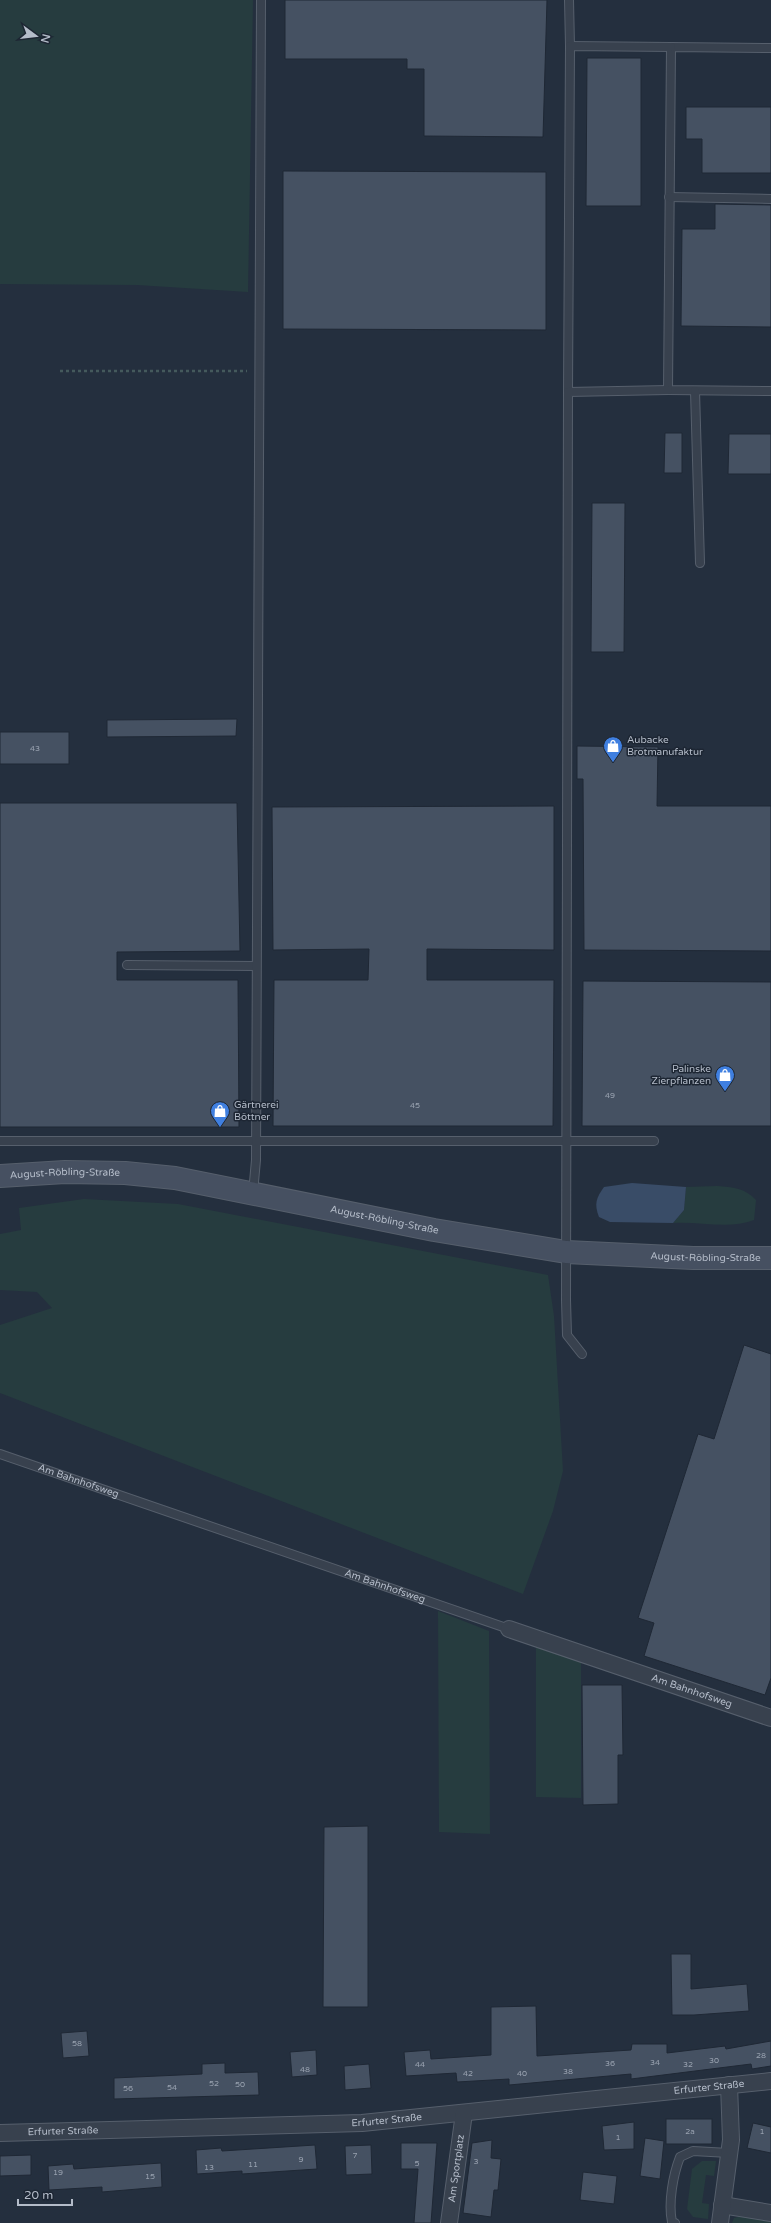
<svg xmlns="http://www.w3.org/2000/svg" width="771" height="2223" viewBox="0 0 771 2223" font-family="'Varela Round',sans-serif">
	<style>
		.green { fill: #263c3f }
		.water { fill: #394c67 }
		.building { fill: #455162; stroke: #1f2835 }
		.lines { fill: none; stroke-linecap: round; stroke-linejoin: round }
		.lane-casing { stroke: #565f6c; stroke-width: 10 }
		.street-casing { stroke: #565f6c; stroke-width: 18 }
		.secondary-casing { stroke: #565f6c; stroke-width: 24 }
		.path { stroke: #44595c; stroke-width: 2.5; stroke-dasharray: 3 3; stroke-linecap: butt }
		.lane { stroke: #38414e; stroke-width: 8 }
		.street { stroke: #38414e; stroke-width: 16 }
		.secondary { stroke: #465061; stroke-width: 22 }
		.labels { text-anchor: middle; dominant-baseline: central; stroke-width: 3; stroke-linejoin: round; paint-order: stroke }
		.number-label { font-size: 8px; fill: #98a1af }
		.poi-label { font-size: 10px; fill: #b4bcc9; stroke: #1d2633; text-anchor: start }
		.street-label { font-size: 10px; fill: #b4bcc9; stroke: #1d2633 }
	</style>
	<rect width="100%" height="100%" fill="#242f3e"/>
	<g class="green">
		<polygon points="0,0 253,0 248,292 137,285 0,284"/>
		<path d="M717,1186C733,1187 745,1188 756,1200L754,1220C729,1230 699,1221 673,1223L684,1210L686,1187Z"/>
		<polygon points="84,1199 178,1204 548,1275 554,1316 563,1471 553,1511 523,1594 0,1393 0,1325 52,1308 37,1292 0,1290 0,1234 21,1230 19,1208"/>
		<polygon points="438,1611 489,1631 490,1834 439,1832"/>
		<polygon points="536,1646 581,1661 581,1798 536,1797"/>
		<polygon points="702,2161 716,2161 714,2176 706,2175 702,2203 709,2204 708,2219 693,2217 687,2209 692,2169"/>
		<polygon points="746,2215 771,2221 771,2223 732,2223 734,2218"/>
	</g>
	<path class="water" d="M632,1183L686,1187L684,1210L673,1223L610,1222L599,1217C594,1204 596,1198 604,1187Z"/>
	<g class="building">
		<polygon points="285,0 547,0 543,137 424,136 424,69 407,69 407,59 285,59"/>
		<polygon points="587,58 641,58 641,206 586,206"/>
		<polygon points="686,107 771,107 771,173 702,173 702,139 686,139"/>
		<polygon points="283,171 546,172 546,330 283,329"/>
		<polygon points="715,204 771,205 771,327 681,326 682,229 715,229"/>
		<polygon points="665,433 682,433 682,473 664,473"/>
		<polygon points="729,434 771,434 771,474 728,474"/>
		<polygon points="592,503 625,503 624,652 591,652"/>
		<polygon points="237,719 236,736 107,737 107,720"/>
		<rect x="0" y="732" width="69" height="32"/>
		<polygon points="577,746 658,747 657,806 771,806 771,951 584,950 583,779 577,779"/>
		<polygon points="0,803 237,803 240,951 117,952 117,980 238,980 239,1127 0,1127"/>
		<polygon points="554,806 554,950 427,949 427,980 554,980 553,1126 273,1126 274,980 368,980 369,949 273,950 272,807"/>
		<polygon points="583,981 771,982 771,1126 582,1126"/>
		<polygon points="744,1345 771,1354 771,1678 765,1695 644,1656 654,1623 638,1618 698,1434 714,1439"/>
		<polygon points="582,1685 622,1685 623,1755 618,1755 618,1804 583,1805"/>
		<polygon points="368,1826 368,2007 323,2007 324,1827"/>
		<polygon points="671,1954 691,1954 691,1989 747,1984 749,2011 694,2015 672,2015"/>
		<polygon points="536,2006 537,2056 631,2050 632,2044 667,2044 667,2053 725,2046 726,2049 771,2041 771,2066 752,2069 751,2064 631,2079 631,2074 509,2085 509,2079 457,2082 456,2073 406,2076 404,2052 430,2050 431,2059 491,2055 491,2007"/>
		<polygon points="87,2031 89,2056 63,2058 61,2033"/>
		<polygon points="316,2050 317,2075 292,2077 290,2052"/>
		<polygon points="225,2063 225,2073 258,2072 259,2095 114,2099 114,2078 202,2074 202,2064"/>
		<polygon points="369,2064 371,2088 345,2090 344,2066"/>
		<rect x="666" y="2119" width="46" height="25"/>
		<polygon points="634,2122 634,2149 604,2150 602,2126"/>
		<polygon points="753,2123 771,2127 771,2153 747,2148"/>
		<polygon points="645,2138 664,2141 660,2179 640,2176"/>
		<polygon points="492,2140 491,2158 501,2159 498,2190 494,2190 491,2217 463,2213 472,2143"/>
		<polygon points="401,2143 437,2143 431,2223 414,2223 418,2169 401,2169"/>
		<polygon points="315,2145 317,2169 242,2174 242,2171 197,2174 196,2150 221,2148 222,2151"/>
		<polygon points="371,2145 372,2174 346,2175 345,2146"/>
		<polygon points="31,2155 31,2175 0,2176 0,2156"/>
		<polygon points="161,2163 162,2187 102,2192 102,2187 49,2190 48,2166 73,2164 74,2169"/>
		<polygon points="583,2172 617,2176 614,2204 580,2200"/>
	</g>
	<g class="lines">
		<defs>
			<g id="lane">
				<polyline points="569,0 570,46"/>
				<polyline points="771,48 671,47 668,390 771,391"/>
				<polyline points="669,197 771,199"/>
				<polyline points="695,391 700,563"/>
				<polyline points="568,392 570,46 671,47"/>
				<polyline points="127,965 256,966"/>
				<polyline points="0,1141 654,1141"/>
				<polyline points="253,1193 256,1160 261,0"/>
				<polyline points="582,1354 567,1335 566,1300 568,392 668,390"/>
				<path id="s1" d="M0,1454L509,1629"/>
				<path d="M675,2223L672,2222C668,2203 673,2175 680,2157L693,2151L729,2153"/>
			</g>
			<g id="street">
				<path id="s2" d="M509,1629L771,1718"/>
				<path id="s3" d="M0,2133L362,2123L771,2081"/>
				<polyline points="722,2205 771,2213"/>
				<path id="s4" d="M449,2223L464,2113"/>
				<polyline points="720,2223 731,2140 729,2085"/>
			</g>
			<g id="secondary">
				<path id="s5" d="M0,1176L65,1172L125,1173L175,1178L434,1230L566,1252L693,1258H771"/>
			</g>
		</defs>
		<use href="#lane" class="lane-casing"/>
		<use href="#street" class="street-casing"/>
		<use href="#secondary" class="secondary-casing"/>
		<polyline class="path" points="60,371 247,371"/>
		<use href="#lane" class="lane"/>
		<use href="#street" class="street"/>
		<use href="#secondary" class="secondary"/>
	</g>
	<defs>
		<symbol id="shop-pin" viewBox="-11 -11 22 30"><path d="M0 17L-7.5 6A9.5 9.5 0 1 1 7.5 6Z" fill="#3f7fe0" stroke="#1d2633"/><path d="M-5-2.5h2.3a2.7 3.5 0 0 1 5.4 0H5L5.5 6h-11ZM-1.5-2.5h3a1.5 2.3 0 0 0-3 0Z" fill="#fff"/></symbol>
	</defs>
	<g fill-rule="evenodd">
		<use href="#shop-pin" x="602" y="735" width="22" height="30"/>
		<use href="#shop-pin" x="714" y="1064" width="22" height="30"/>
		<use href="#shop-pin" x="209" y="1100" width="22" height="30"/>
	</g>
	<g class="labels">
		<g class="number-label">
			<text x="35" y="748">43</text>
			<text x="610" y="1095">49</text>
			<text x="415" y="1105">45</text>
			<text x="77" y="2043">58</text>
			<text x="761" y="2055">28</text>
			<text x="714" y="2060">30</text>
			<text x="655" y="2062">34</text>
			<text x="610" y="2063">36</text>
			<text x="420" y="2064">44</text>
			<text x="688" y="2064">32</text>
			<text x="305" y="2069">48</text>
			<text x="568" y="2071">38</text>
			<text x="468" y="2073">42</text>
			<text x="522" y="2073">40</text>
			<text x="214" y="2083">52</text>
			<text x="240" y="2084">50</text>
			<text x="172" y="2087">54</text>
			<text x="128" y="2088">56</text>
			<text x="690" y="2131">2a</text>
			<text x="762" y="2131">1</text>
			<text x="618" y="2137">1</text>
			<text x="355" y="2155">7</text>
			<text x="301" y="2159">9</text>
			<text x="476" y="2161">3</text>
			<text x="417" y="2163">5</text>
			<text x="253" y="2164">11</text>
			<text x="209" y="2167">13</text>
			<text x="58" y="2172">19</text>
			<text x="150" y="2176">15</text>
		</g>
		<g class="poi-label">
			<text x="627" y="740">Aubacke<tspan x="627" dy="12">Brotmanufaktur</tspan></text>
			<text x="711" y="1069" text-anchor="end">Palinske<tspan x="711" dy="12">Zierpflanzen</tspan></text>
			<text x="234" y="1105">Gärtnerei<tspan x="234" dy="12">Böttner</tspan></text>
		</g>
		<g class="street-label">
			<text stroke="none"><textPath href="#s5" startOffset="65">August-Röbling-Straße</textPath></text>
			<text stroke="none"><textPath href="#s5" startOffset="389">August-Röbling-Straße</textPath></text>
			<text stroke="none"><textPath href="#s5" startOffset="713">August-Röbling-Straße</textPath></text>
			<text stroke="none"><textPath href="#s1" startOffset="83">Am Bahnhofsweg</textPath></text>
			<text stroke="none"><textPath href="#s1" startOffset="407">Am Bahnhofsweg</textPath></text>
			<text stroke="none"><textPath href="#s2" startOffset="193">Am Bahnhofsweg</textPath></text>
			<text stroke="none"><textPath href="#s3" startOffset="711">Erfurter Straße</textPath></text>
			<text stroke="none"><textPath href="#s3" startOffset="387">Erfurter Straße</textPath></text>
			<text stroke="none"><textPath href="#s3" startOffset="63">Erfurter Straße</textPath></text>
			<text stroke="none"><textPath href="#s4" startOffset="55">Am Sportplatz</textPath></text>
		</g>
	</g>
	<g transform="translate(36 36) rotate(105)" stroke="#1d2633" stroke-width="3" paint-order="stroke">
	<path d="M0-3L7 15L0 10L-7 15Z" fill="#b4bcc9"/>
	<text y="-6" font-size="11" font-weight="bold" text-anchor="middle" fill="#b4bcc9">N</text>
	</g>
	<path d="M18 2199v6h54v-6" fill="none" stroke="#b4bcc9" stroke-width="2"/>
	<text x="24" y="2199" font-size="12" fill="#b4bcc9" stroke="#1d2633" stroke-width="3" paint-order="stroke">20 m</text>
</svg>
